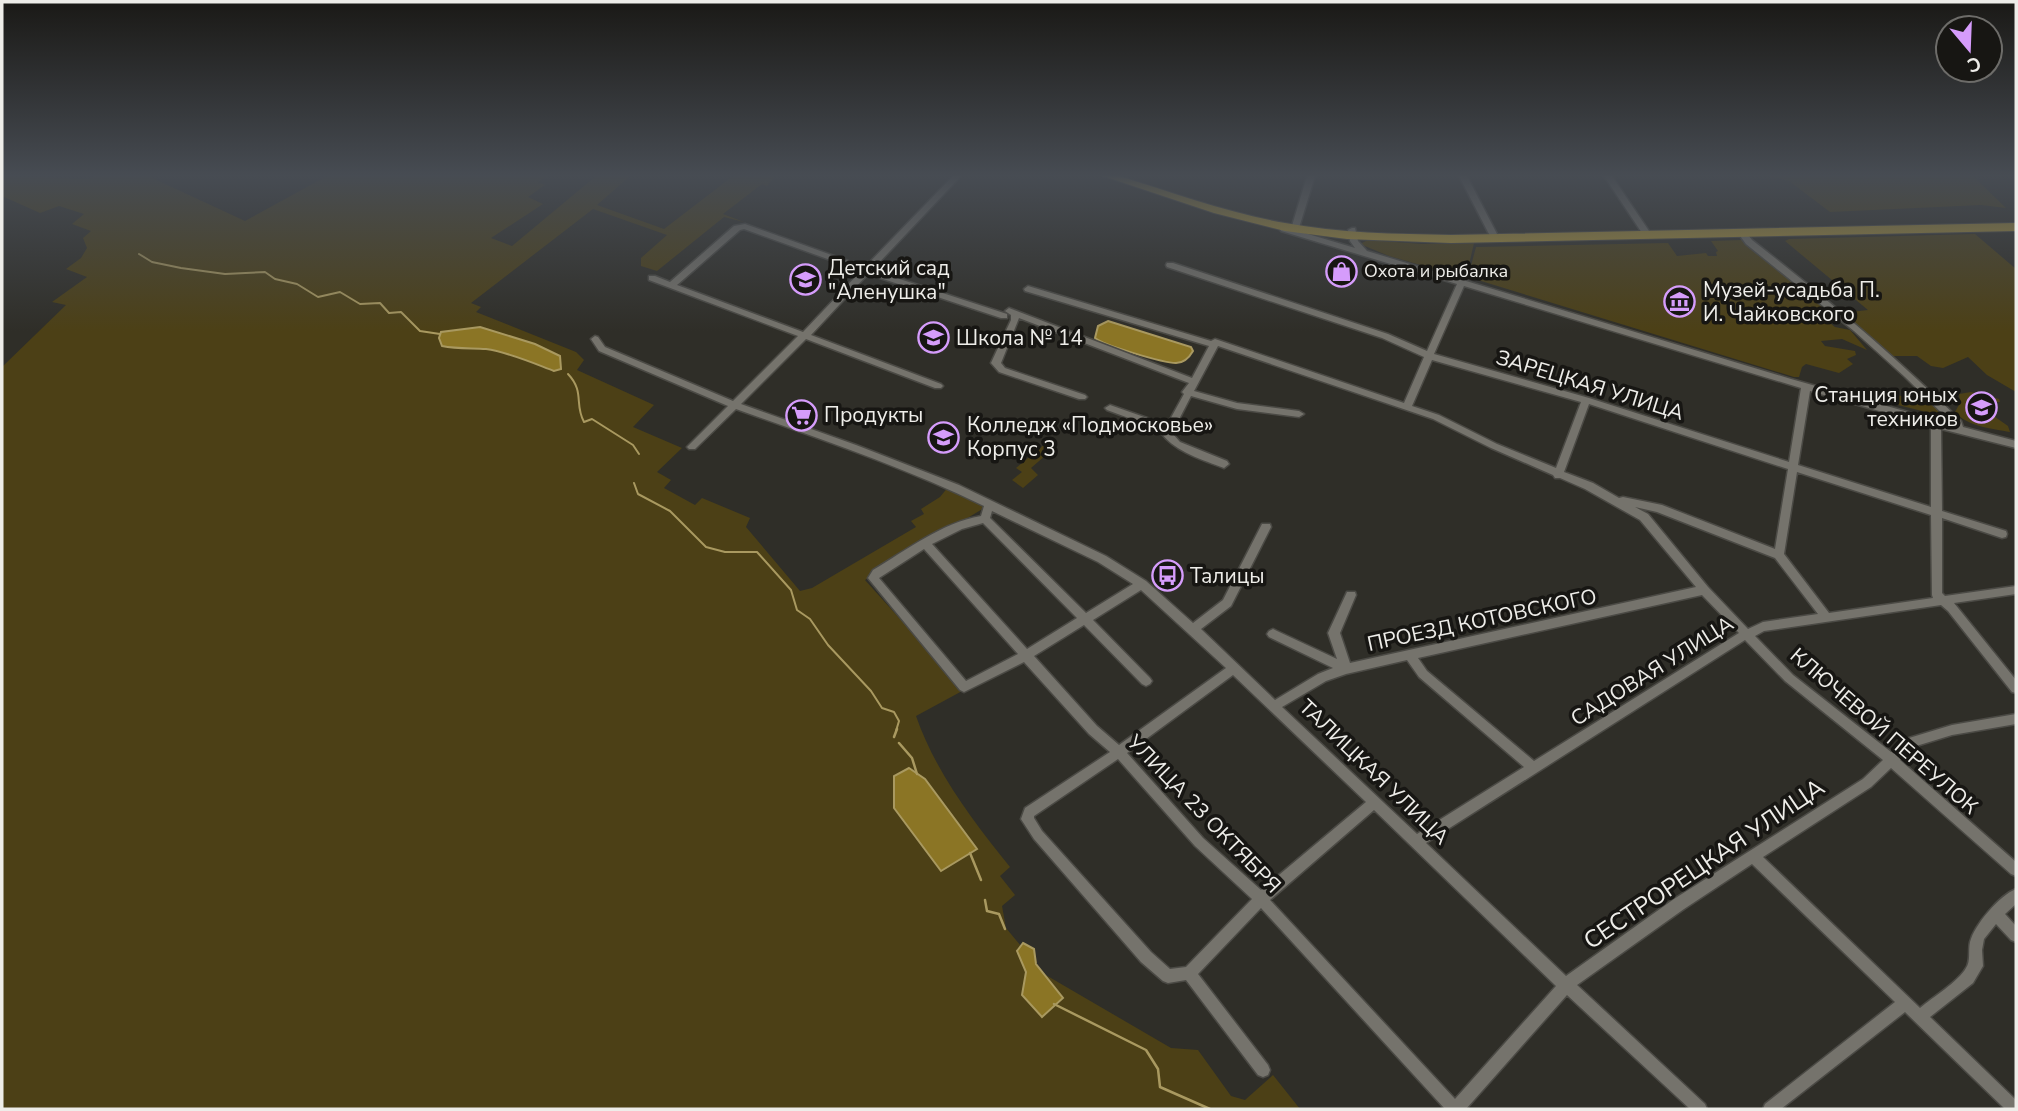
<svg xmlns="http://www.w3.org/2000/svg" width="2018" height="1111" viewBox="0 0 2018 1111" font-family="'Nunito Sans',sans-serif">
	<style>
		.green { fill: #4c4016 }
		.water { fill: #8b7525; stroke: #a99960; stroke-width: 2 }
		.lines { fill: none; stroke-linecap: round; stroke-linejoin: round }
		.stream-far1 { stroke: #a99960; stroke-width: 2 }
		.stream { stroke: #a99960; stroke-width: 2.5 }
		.minor-casing { stroke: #4b4a45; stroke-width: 3 }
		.highway-casing { stroke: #4b4a45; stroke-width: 2 }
		.minor { fill: #75736c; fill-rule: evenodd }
		.highway { fill: #b49a39; fill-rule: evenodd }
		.labels { text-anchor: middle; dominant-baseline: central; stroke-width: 7; stroke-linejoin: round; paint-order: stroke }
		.far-poi-label { font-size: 18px; fill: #eeede9; stroke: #171613; text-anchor: start }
		.poi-label { font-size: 21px; fill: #eeede9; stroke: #171613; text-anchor: start }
		.street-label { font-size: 21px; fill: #eeede9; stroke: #171613 }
		.near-street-label { font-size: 24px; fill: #eeede9; stroke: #171613 }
	</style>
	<rect width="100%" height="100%" fill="#2f2e28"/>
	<g class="green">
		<path d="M2,176L88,179L94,176H148L245,221L327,176H547L538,182L545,185L528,197L543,204L491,238L512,246L596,176H630L597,205L664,229L733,176H775L767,186L762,184L723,214L744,222L724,217L657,271L641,266V258L667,235L593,209L471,303L481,307L476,312L576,352L584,360L577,370L654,405L633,427L682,448L657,472L671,480L664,488L695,505L702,498L750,518L746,527L800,591L812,588L916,527L911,521L924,514L921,509L940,497L949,486L989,505L865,580L964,690L916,716C936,773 973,821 1010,867L1000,876L1015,895L1002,906L1006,928L1044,974L1171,1048L1198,1050L1231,1096L1245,1100L1273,1075L1300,1109H2V367L66,305L52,302L87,277L66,269L81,258L87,248L83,238L91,231L72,224L84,214L59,206L40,213L2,196Z"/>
		<polygon points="1767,176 1973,176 2006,208 1981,205 1830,212 1789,181"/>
		<polygon points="1975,234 2016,269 2016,392 1987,375 1968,357 1943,368 1931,366 1917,356 1891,356 1842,313 1868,310 1785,241 1789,239"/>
		<polygon points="1368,240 1422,244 1474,243 1466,278 1389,256 1360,244"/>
		<polygon points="1742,240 1826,308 1831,312 1826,320 1835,327 1850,330 1867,350 1842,339 1821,341 1825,346 1855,351 1856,355 1847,359 1853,364 1839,373 1806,364 1802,367 1799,377 1794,377 1468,277 1476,247 1668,243 1677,256 1706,253 1708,256 1717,256 1716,252 1718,251 1711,241"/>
		<polygon points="1884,391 1901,396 1920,393 1946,417 1886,402 1882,400"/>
		<path d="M1971,392L1999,399L2000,402L1987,403L1988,412L2008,426L2010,432C1993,429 1966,426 1955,412L1960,403L1959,394Z"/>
		<polygon points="1045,444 1053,449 1031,468 1038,475 1023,488 1012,480 1022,472 1016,468"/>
	</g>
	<g class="water">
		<path d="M1108,321L1191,347L1193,351C1189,358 1184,363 1176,363C1163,363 1103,345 1095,338L1098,326Z"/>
		<path d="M480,327L535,344L560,356L561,369L554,371C533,363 508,352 486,349C471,348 457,349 442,346L439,338L441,332Z"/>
		<polygon points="909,768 925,779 977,849 941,871 894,808 894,776"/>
		<polygon points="1023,943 1034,949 1036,964 1063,998 1042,1017 1022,995 1026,972 1017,951"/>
	</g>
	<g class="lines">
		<g class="stream-far1">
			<polyline points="139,254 152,262 181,268 225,274 265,272 275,279 297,284 318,297 340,292 360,304 380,303 389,313 401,312 420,331 440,334"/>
			<path d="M568,374C585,392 574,404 584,422L592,419L633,445L639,454"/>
			<polyline points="634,483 638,494 670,511 706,547 725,552 757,552 791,590 797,610 810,619 828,645 871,691 882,708 894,712 899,721 896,731"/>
		</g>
		<g class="stream">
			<polyline points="894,737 897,729"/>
			<polyline points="899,743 912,758 917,774"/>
			<polyline points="970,853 981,880"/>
			<polyline points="985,900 987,911 999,914 1005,929"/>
			<polyline points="1054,1004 1146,1050 1158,1069 1160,1087 1210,1109"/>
		</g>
		<defs>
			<g id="minor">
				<path d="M953,176H961L872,270L1007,314V318H1001L868,274L811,335L941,384L943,386L941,388H935L806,339L741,404L856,445L959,485L1106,556L1146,581L1193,623L1223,600L1262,524H1270L1271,527L1231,606L1201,629L1275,700L1318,674L1333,668L1269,637L1267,634L1269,631L1273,629L1277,631L1337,659L1328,633L1347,592H1355L1356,595L1340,633L1350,663L1696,587L1640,520L1585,489L1560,478H1555L1553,475L1491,448L1433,419L1218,346L1194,391L1237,403L1299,411L1304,414L1299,417L1237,409L1191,396L1172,433L1180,442L1227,461L1229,464L1224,468C1203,460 1176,452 1162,434L1164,431L1107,410L1105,408L1110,405L1167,425L1184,394L1182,392L1189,383L1019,318L1001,363L1005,368L1085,395L1087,397L1085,399H1079L999,372L991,363L1011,320V315L1005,311L1009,308L1192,378L1209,346L1025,291L1024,289L1028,286L1211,341L1215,339L1218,340L1404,403L1424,357L1382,338L1167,267L1166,265L1167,263H1173L1388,334L1427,351L1457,284L1281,231L1280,229L1284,227L1291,229L1307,176H1315L1298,231L1355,248L1350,241L1348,230L1352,228H1355L1358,241L1367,251L1459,279H1465L1466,281L1791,379L1954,425L1905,377L1854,331L1746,244L1738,233L1742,231H1745L1752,240C1825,297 1895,356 1961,421L1963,427L2016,441V448L1941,429L1942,511L2006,531L2007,534L2006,537L2002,538L1942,518V593L1945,596L2016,586V594L1954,603L2016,680V693L2012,692L1948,611L1941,605L1764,631L1755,636L1793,675L1891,752L1905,739L1909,738L1952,725L2016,714V724L1952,735L1913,747L1900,760L2016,862V876L2011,874L1891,768L1871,787L1763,857L1920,1008C1933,997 1958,982 1966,968C1971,961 1968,951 1970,942C1974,925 2000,895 2016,889V904L2005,914L2016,926V942L2011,940L1996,924L1984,939L1982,950L1983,966L1973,983L1930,1017L2016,1100V1109H2005L1905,1012L1781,1109H1763L1765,1104L1895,1002L1752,864L1684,909L1577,985L1705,1104L1707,1109H1690L1567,995L1466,1109H1445L1261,908L1198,974L1268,1065L1270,1070L1268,1075L1263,1077L1258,1075L1186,980L1168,983L1163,981L1141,962L1034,839L1021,819L1025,808L1110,752L1089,734L1024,662L964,692L960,690L868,578L873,570C907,550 941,523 981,516L984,506C904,467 820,439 736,409L695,449H689L687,447L728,406L599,351L591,339L595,336L598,337L605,347L733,401L798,336L649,280V276H655L670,282L734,226L745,224L865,267ZM744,229L861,271L803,332L677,285L740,230ZM1464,286L1801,388L1789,462L1589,398L1434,354ZM1432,360L1581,402L1556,468L1497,444L1439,415L1412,406ZM1810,391L1931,426V507L1798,465ZM1589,404L1788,469L1775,549L1662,505L1623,497L1619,498L1593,483L1564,472ZM1797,472L1931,515L1932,595L1933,598L1829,613L1784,554ZM1635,507L1657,512L1775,558L1818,614L1763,622L1748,629L1708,587L1648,514ZM992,511L1098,562L1133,584L1086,613L990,518ZM983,523L1077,618L1027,649L932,544L962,529ZM924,549L1018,654L966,681L879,578ZM1141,590L1226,668L1119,745L1097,726L1034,656L1084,625L1142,684L1146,686L1150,684L1152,681L1150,678L1093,620ZM1702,595L1739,633L1534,761L1427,671L1418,658ZM1745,640L1785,681L1883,760L1863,779L1674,899L1566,976L1426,843ZM1407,660L1419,677L1524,767L1417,834L1282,707L1326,681L1346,674ZM1233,675L1366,802L1261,890L1203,838L1127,753ZM1118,759L1195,846L1252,899L1186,967L1170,969L1151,952L1042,831L1034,818V816ZM1374,810L1556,986L1455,1099L1270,900Z"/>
				<polygon points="1459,176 1467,176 1497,234 1496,236 1490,236 1489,234"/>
				<polygon points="1604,176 1612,176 1649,231 1648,233 1642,233"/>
			</g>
			<path id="highway" d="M1103,176H1119C1174,193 1228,213 1285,223C1339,233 1395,234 1451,235L2016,223V231L1451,243L1347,239L1285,231L1214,213Z"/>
		</defs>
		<use href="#minor" class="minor-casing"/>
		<use href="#highway" class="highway-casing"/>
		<use href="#minor" class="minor"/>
		<use href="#highway" class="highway"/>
	</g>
	<linearGradient id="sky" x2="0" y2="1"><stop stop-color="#1a1916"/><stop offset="0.53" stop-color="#474c53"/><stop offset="1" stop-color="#474c53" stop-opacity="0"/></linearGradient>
	<rect width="2018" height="331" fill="url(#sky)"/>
	<defs>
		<symbol id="shop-ring" viewBox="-11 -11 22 22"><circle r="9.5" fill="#171613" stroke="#d59cfb" stroke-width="1.5"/><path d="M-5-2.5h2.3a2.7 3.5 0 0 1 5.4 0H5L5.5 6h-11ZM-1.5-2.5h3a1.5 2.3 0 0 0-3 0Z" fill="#d59cfb"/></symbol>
		<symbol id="school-ring" viewBox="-11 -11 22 22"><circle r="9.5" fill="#171613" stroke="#d59cfb" stroke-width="1.5"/><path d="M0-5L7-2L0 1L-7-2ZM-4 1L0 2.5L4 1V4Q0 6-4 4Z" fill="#d59cfb"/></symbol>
		<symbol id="museum-ring" viewBox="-11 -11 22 22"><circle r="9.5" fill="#171613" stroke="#d59cfb" stroke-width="1.5"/><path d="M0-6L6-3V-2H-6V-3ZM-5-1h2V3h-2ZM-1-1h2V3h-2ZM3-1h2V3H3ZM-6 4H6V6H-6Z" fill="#d59cfb"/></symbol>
		<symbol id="supermarket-ring" viewBox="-11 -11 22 22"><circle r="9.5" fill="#171613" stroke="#d59cfb" stroke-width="1.5"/><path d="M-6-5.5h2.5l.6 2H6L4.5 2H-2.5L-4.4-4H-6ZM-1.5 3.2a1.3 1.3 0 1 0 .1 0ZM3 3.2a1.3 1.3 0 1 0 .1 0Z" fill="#d59cfb"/></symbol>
		<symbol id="university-ring" viewBox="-11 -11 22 22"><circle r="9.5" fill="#171613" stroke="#d59cfb" stroke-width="1.5"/><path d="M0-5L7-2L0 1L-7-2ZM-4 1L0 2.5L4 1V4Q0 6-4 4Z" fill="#d59cfb"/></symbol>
		<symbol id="bus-ring" viewBox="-11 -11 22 22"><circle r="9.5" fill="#171613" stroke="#d59cfb" stroke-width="1.5"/><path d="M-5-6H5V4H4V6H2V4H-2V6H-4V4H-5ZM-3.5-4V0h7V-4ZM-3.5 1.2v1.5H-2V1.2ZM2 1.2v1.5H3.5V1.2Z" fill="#d59cfb"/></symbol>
	</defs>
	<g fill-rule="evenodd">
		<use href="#shop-ring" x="1324" y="254" width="35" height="35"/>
		<use href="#school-ring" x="788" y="262" width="35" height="35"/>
		<use href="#museum-ring" x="1662" y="284" width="35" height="35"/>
		<use href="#school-ring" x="916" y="320" width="35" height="35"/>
		<use href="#school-ring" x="1964" y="390" width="35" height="35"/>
		<use href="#supermarket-ring" x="784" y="398" width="35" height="35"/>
		<use href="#university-ring" x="926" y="420" width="35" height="35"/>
		<use href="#bus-ring" x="1150" y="558" width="35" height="35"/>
	</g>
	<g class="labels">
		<g class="far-poi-label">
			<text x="1364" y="271">Охота и рыбалка</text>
		</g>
		<g class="poi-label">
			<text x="828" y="268">Детский сад<tspan x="828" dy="24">"Аленушка"</tspan></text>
			<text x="1703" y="290">Музей-усадьба П.<tspan x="1703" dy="24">И. Чайковского</tspan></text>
			<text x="956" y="338">Школа № 14</text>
			<text x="1958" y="395" text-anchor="end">Станция юных<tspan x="1958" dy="24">техников</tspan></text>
			<text x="824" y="415">Продукты</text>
			<text x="967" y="425">Колледж «Подмосковье»<tspan x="967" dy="24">Корпус 3</tspan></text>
			<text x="1190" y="576">Талицы</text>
		</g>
		<g class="street-label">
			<text transform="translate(1590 385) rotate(17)">ЗАРЕЦКАЯ УЛИЦА</text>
			<text transform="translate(1482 620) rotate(-12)">ПРОЕЗД КОТОВСКОГО</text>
			<text transform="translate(1652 671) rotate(-32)">САДОВАЯ УЛИЦА</text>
			<text transform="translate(1884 731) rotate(41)">КЛЮЧЕВОЙ ПЕРЕУЛОК</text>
			<text transform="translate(1374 772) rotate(44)">ТАЛИЦКАЯ УЛИЦА</text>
			<text transform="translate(1204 814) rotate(46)">УЛИЦА 23 ОКТЯБРЯ</text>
		</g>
		<g class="near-street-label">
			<text transform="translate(1704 864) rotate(-34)">СЕСТРОРЕЦКАЯ УЛИЦА</text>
		</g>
	</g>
	<rect width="2018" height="1111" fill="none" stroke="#eeede9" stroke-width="7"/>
	<g transform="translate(1969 49) rotate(161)"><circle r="33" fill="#171613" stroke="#6d6c69" stroke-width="2"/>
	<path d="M0-5L12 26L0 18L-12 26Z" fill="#d59cfb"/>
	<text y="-10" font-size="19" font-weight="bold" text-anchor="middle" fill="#eeede9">С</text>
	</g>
</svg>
